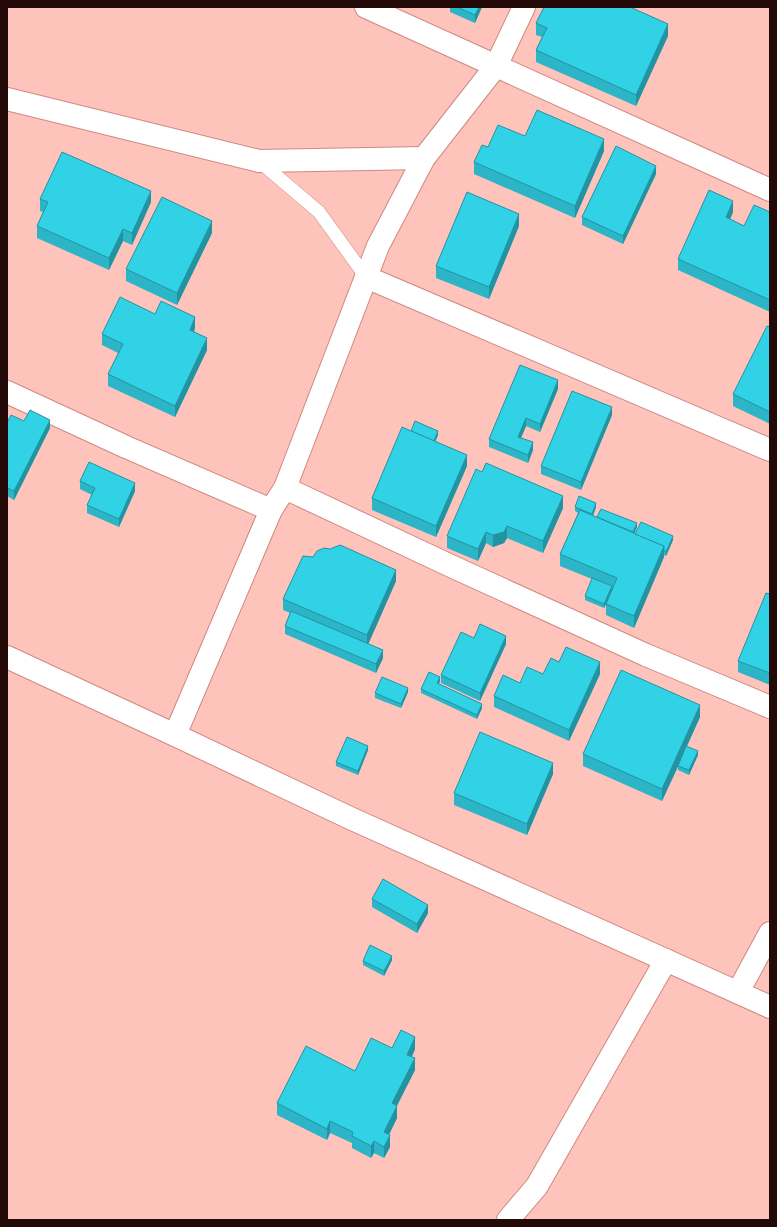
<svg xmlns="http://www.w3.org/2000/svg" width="777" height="1227" viewBox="0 0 777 1227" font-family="Helvetica,sans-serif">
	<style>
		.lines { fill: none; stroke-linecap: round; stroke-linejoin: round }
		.lane-casing { stroke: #cf8980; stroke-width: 14 }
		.street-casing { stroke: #cf8980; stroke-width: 24 }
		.lane { stroke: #fff; stroke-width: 13 }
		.street { stroke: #fff; stroke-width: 22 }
		.wall { fill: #2bb5c6 }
		.shaded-wall { fill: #2393a1 }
		.building { fill: #32d2e6; stroke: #2393a1 }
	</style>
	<rect width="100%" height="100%" fill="#fec3bb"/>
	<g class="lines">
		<defs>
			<polyline id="lane" points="259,161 319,212 366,277"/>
			<g id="street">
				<polyline points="366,7 770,190"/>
				<polyline points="7,99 259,161 424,158"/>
				<polyline points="366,277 770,450"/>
				<polyline points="7,392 126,447 271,510"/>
				<polyline points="285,488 451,566 646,655 770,707"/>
				<polyline points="7,657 175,735 350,818 770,1007"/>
				<polyline points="175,735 271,510 285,488 378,246 424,158 496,66 524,7"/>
				<polyline points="738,992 770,933"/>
				<polyline points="508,1220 537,1186 666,960"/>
			</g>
		</defs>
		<use href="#lane" class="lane-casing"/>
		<use href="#street" class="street-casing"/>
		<use href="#lane" class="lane"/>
		<use href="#street" class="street"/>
	</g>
	<g class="wall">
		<polygon points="450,7 482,7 475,23 450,12"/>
		<polygon points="536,23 668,36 636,106 536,62 536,50 542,37 536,35"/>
		<polygon points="525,136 604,151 575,218 474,174 474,162 488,147"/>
		<polygon points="656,174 623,244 582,225 582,217"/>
		<polygon points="40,199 151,202 132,245 123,241 109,270 37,238 37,226 43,212 40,211"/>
		<polygon points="733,212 730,219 744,226 770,212 770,312 678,270 678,259"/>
		<polygon points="519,226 489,299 436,278 436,266"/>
		<polygon points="212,233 177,305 126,281 126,269"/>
		<polygon points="155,314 195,328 194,332 207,350 175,417 108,386 108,374 118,353 102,345 102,334"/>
		<polygon points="770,327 770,424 733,406 733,394"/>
		<polygon points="558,389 540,432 526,426 521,438 533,450 528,463 489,447 489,439"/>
		<polygon points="612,415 581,490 541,474 541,466"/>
		<polygon points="24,421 50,428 14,500 7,496 7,423"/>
		<polygon points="411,431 438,435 435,441 467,466 436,537 372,510 372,498"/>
		<polygon points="80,481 135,491 119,527 87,513 87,505 92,495 80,489"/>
		<polygon points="575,507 596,507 593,516 637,527 634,533 673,540 666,556 664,555 664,557 634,628 606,615 606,605 604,608 585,600 585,596 592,579 560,566 560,554 578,513 575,511"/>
		<polygon points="563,508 543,553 507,538 504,543 493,547 486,543 478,561 447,548 447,536"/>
		<polygon points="396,581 368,644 383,658 376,673 285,634 285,626 290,613 283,610 283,599"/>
		<polygon points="770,594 770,685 738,672 738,661"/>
		<polygon points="474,638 506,644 480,701 441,683 441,675"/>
		<polygon points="559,662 600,674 569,741 494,707 494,696 520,683 543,674"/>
		<polygon points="440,681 439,684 482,708 477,719 421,693 421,689"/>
		<polygon points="408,692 401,708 375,698 375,693"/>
		<polygon points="700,717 687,746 698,755 689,775 678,770 678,767 662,801 583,766 583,754"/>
		<polygon points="368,750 358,775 336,766 336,762"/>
		<polygon points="553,774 527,835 454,805 454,793"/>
		<polygon points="372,899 428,913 417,933 372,907"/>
		<polygon points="392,960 384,976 363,965 363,961"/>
		<polygon points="392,1048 415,1049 412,1057 415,1070 397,1106 397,1118 389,1135 390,1147 384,1158 374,1153 371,1158 352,1148 352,1143 330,1133 327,1140 277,1115 277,1103 355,1071"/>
	</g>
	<g class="shaded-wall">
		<polygon points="479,7 482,7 475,23 475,15"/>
		<polygon points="668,24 668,36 636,106 636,95"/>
		<polygon points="604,139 604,151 575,218 575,206"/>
		<polygon points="656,166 656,174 623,244 623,236"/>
		<polygon points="151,191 151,202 132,245 132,233"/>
		<polygon points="733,201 733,212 726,229 726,217"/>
		<polygon points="519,214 519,226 489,299 489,287"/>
		<polygon points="212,221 212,233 177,305 177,293"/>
		<polygon points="123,229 123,241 109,270 109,258"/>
		<polygon points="195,317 195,328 190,341 190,330"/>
		<polygon points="207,338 207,350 175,417 175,406"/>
		<polygon points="558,380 558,389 540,432 540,424"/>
		<polygon points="612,407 612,415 581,490 581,482"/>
		<polygon points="526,418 526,426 518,445 518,437"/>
		<polygon points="50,420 50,428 14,500 14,491"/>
		<polygon points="438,431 438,435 433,447 433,442"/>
		<polygon points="533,442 533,450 528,463 528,455"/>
		<polygon points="467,455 467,466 436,537 436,526"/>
		<polygon points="135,483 135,491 119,527 119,519"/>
		<polygon points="563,496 563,508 543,553 543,541"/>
		<polygon points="596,503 596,507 592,518 592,514"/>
		<polygon points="637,523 637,527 631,541 631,536"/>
		<polygon points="507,526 507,538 504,543 493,547 493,535"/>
		<polygon points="486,532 486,543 478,561 478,549"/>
		<polygon points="673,536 673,540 666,556 666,552"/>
		<polygon points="664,546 664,557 634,628 634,616"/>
		<polygon points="396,570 396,581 367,647 367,635"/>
		<polygon points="612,586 612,590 604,608 604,604"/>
		<polygon points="506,636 506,644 480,701 480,693"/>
		<polygon points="383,650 383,658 376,673 376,664"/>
		<polygon points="600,662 600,674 569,741 569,730"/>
		<polygon points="440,677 440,681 437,687 437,683"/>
		<polygon points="408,688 408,692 401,708 401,704"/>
		<polygon points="482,704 482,708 477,719 477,715"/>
		<polygon points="700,705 700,717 662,801 662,789"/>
		<polygon points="368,746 368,750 358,775 358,771"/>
		<polygon points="698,751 698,755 689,775 689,770"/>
		<polygon points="553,763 553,774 527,835 527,824"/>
		<polygon points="428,905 428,913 417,933 417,924"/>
		<polygon points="392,956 392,960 384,976 384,971"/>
		<polygon points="415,1037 415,1049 407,1066 407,1055"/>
		<polygon points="415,1058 415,1070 392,1115 392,1103"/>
		<polygon points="397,1106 397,1118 384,1144 384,1132"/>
		<polygon points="330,1121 330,1133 327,1140 327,1129"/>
		<polygon points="390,1135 390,1147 384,1158 384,1147"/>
		<polygon points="374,1141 374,1153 371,1158 371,1146"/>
	</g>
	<g class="building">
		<polygon points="457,7 479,7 475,15"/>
		<polygon points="544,7 630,7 668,24 636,95 536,50 547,28 536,23"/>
		<polygon points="537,110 604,139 575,206 474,162 482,145 488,147 498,125 525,136"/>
		<polygon points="616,146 656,166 623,236 582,217"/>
		<polygon points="62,152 151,191 132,233 123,229 109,258 37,226 48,202 40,199"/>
		<polygon points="709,190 733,201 726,217 744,226 754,205 770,212 770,300 678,259"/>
		<polygon points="467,192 519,214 489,287 436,266"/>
		<polygon points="162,197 212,221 177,293 126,269"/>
		<polygon points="120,297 155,314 161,301 195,317 190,330 207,338 175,406 108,374 123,344 102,334"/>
		<polygon points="767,326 770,327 770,412 733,394"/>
		<polygon points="520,365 558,380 540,424 526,418 518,437 533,442 528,455 489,439"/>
		<polygon points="572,391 612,407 581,482 541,466"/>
		<polygon points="30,410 50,420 14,491 7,488 7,423 11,415 24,421"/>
		<polygon points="415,421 438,431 434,441 411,431"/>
		<polygon points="402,427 467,455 436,526 372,498"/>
		<polygon points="89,462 135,483 119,519 87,505 95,488 80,481"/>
		<polygon points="486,463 563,496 543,541 507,526 504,532 493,535 486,532 478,549 447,536 476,469 482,472"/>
		<polygon points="579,496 596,503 592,514 575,507"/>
		<polygon points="601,509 637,523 633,532 597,517"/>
		<polygon points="580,510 664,546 634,616 606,604 617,578 560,554"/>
		<polygon points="641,522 673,536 666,552 664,551 664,546 635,534"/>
		<polygon points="340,545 396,570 367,635 283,599 303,556 313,557 317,551 324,548 330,549"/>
		<polygon points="592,578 612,586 604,604 585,596"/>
		<polygon points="766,593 770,594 770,673 738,661"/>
		<polygon points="291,611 383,650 376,664 285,626"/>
		<polygon points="480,624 506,636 480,693 441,675 461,632 474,638"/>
		<polygon points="566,647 600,662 569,730 494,696 503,675 520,683 527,667 543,674 551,658 559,662"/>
		<polygon points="621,670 700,705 662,789 583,754"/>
		<polygon points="429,672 440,677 437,683 482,704 477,715 421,689"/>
		<polygon points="382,677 408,688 401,704 375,693"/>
		<polygon points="480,732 553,763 527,824 454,793"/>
		<polygon points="347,737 368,746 358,771 336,762"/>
		<polygon points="686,746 698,751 689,770 678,766"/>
		<polygon points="383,879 428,905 417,924 372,899"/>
		<polygon points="370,945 392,956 384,971 363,961"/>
		<polygon points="401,1030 415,1037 407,1055 415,1058 392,1103 397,1106 384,1132 390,1135 384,1147 374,1141 371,1146 352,1136 353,1132 330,1121 327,1129 277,1103 306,1046 355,1071 371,1038 392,1048"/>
	</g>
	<rect width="777" height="1227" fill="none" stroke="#230a08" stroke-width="16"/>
</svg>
